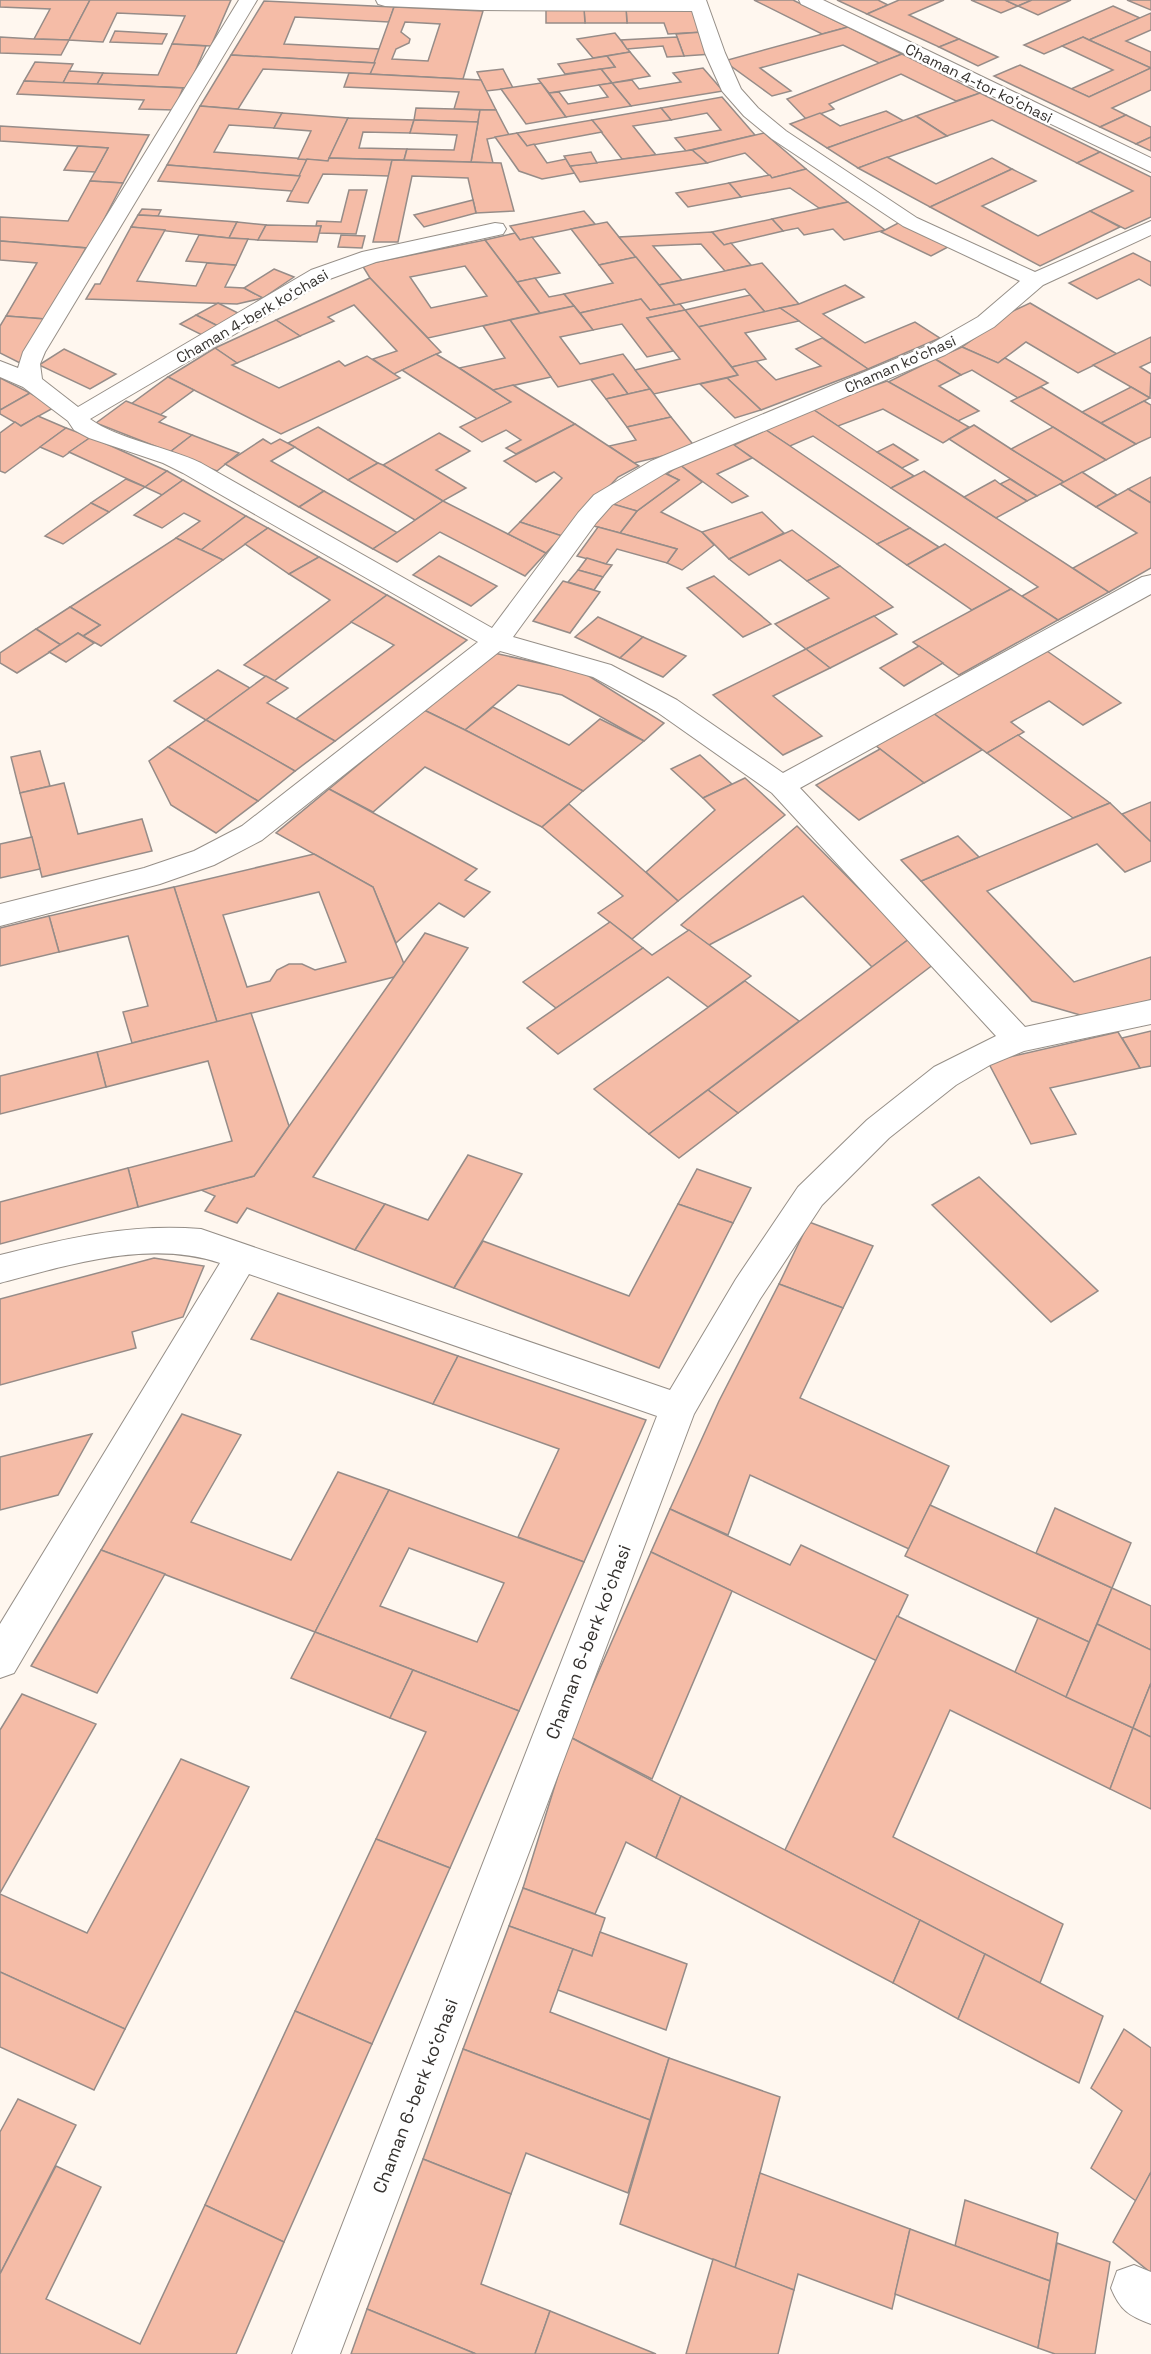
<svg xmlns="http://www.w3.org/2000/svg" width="1151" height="2354" viewBox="0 0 1151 2354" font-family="'Space Grotesk',sans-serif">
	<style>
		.building { fill: #f5bca7; stroke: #968c88; stroke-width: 1.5; fill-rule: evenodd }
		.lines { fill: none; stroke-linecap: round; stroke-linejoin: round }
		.minor-casing { stroke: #968f88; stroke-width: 2 }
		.minor { fill: #fff; fill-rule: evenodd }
		.labels { text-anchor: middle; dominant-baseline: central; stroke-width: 5; stroke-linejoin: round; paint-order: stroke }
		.far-street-label { font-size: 15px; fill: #35322f; stroke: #fff }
		.street-label { font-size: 18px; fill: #35322f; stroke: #fff }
	</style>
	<rect width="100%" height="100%" fill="#fff7ef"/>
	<g class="building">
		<polygon points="0,0 90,0 69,40 34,39 50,9 0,7"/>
		<polygon points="90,0 231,0 211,46 172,44 185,16 117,13 103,42 69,40"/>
		<polygon points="754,0 793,0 848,27 822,34"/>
		<polygon points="837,0 878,0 888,5 867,14"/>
		<polygon points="899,0 944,0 909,15 959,39 939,47 867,14"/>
		<polygon points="971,0 1005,0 1018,6 1001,13"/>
		<polygon points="1005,0 1032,0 1018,6"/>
		<polygon points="1032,0 1071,0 1038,15 1018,6"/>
		<polygon points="1127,0 1151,0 1151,10"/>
		<polygon points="264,1 394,7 389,22 295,17 284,44 380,49 375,63 231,55"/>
		<polygon points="1113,6 1140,18 1089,40 1083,37 1044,54 1024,45"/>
		<path d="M394,7L483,11L463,79L370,74ZM405,22L440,24L428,61L392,59L396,49L409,43L410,39L401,32Z"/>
		<polygon points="626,8 693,8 703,32 668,34 664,23 627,23"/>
		<polygon points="626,8 627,23 585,23 584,9"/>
		<polygon points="546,9 584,9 585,23 546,23"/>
		<polygon points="1151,13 1151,30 1126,41 1151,52 1151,68 1089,40"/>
		<polygon points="848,27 902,54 879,63 843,45 760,68 791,91 772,96 724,61"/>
		<polygon points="115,31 167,34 162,44 110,42"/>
		<polygon points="703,32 712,54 684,56 676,34"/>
		<polygon points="615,33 630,52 593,58 577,39"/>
		<polygon points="0,37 34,39 69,40 61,55 0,53"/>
		<polygon points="677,37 684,56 667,57 663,46 627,49 621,40"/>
		<polygon points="1083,37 1089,40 1151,68 1089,97 1071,89 1113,70 1062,46"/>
		<polygon points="959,39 998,57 978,66 939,47"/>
		<polygon points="172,44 206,46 188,88 97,84 103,73 158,75"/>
		<polygon points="630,52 650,76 612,83 601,69 615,67 607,56"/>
		<polygon points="902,54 980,93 956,101 901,74 829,104 834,109 806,119 787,99"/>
		<polygon points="231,55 375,63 370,74 263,69 238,109 200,106"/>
		<polygon points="607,56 615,67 565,74 558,64"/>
		<polygon points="35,62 73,64 63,83 24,81"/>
		<polygon points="1020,65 1089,97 1151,68 1151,90 1112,108 1126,115 1100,127 994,76"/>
		<polygon points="703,68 723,91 631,106 612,83 632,80 639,89 681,82 673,73"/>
		<polygon points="503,69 513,88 486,91 477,72"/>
		<polygon points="601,69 612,83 549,93 538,79"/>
		<polygon points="69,71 103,73 97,84 63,83"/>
		<polygon points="349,73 481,80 496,110 454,109 459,92 344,87"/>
		<polygon points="24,81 97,84 183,88 174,110 139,109 144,100 17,94"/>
		<polygon points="541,83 566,117 526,124 501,89"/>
		<polygon points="612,83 631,106 566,117 549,93 559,92 568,104 608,97 599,85"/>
		<polygon points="980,93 1100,152 1077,163 992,120 947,136 916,116"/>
		<polygon points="722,97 755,135 686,151 675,138 721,130 707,113 671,120 661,108"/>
		<polygon points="200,106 282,113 274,128 229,125 214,152 307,159 300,176 167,165"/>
		<polygon points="416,108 454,109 480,110 478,122 414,120"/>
		<polygon points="661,108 671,120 633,126 656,155 622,159 592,120"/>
		<polygon points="480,110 496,110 509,135 487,139 493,163 471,162"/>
		<polygon points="886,111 904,121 827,148 790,124 820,113 840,126"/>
		<polygon points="282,113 348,118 328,161 298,159 311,131 274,128"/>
		<polygon points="1126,115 1151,127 1151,137 1136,144 1100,127"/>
		<polygon points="916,116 947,136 858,168 827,148"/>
		<polygon points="348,118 414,120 410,133 363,132 359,148 407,149 404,160 329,158"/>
		<polygon points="414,120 478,122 471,162 404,160 407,149 454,150 457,135 410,133"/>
		<polygon points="592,120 602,132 527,146 517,133"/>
		<polygon points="0,126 149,135 123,183 90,181 108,148 0,141"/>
		<polygon points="517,133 527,146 534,144 547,163 566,159 575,173 542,179 519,171 495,137"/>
		<polygon points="764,133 806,169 772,178 745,153 707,163 692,150"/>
		<polygon points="1151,137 1151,151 1136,144"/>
		<polygon points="78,146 108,148 95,172 64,170"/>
		<polygon points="692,150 707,163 580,182 570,166"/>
		<polygon points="591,152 597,163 570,166 564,156"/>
		<polygon points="1100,152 1151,177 1151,217 1125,229 1090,211 1133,191 1077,163"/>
		<polygon points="887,157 936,184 992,158 1012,169 930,207 858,168"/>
		<polygon points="329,158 392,160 389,176 323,174 308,203 287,201 307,159 328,161"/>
		<polygon points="392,160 501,163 514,211 476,213 468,178 412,176 398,242 373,242"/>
		<polygon points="167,165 300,176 292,191 158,181"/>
		<polygon points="806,169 848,202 819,208 790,188 741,197 729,183 770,175 772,178"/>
		<polygon points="1012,169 1036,181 982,206 1038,236 1090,211 1120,227 1040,266 930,207"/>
		<polygon points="90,181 123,183 89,248 0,241 0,217 68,221"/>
		<polygon points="729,183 741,197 688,207 676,193"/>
		<polygon points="349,190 367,190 356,234 319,233 321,226 316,226 317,221 341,222"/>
		<polygon points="473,200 476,213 424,227 414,215"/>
		<polygon points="848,202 885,230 844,240 833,229 804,235 798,228 783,231 772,219"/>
		<polygon points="142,209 161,210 158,216 138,215"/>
		<polygon points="584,211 595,224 520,240 510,226"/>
		<polygon points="138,215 158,216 237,222 229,238 131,227"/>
		<polygon points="772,219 783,231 724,245 712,232"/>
		<polygon points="902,221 948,247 931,256 881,232"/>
		<polygon points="237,222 266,225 258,240 229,238"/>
		<polygon points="607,222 619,237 636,257 599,265 571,229"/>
		<polygon points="266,225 316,226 321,226 317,242 258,240"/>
		<polygon points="131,227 165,230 137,281 196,286 207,263 236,265 225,287 244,288 263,298 237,304 86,299 95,284 100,284"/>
		<polygon points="712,232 724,245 731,243 751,265 725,271 701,244 653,246 682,280 659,285 619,237"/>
		<polygon points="515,233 520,240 532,237 560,273 517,282 485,240"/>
		<polygon points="199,235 229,238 248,239 236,265 186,261"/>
		<polygon points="341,235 365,236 362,248 338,247"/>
		<path d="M485,240L540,313L428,338L370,278L362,265ZM465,266L487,296L431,308L410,277Z"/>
		<polygon points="0,241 86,248 45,319 6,316 37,263 0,260"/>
		<polygon points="1133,253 1151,262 1151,286 1139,279 1097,299 1069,283"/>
		<polygon points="636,257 675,305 650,310 641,299 580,313 564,294 613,283 599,265"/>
		<polygon points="762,263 799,304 765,312 745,289 675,305 659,285"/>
		<polygon points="274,269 294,277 263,298 244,288"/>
		<polygon points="370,278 441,352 394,374 373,359 397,351 354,305 328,317 334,321 300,336 276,320"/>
		<polygon points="535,278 549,297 564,294 574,306 540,313 517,282"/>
		<polygon points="845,285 864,297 823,314 865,343 915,322 940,338 868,369 780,308 799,304"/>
		<polygon points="750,295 765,312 698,327 685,310"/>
		<polygon points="641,299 650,310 680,304 685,310 647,318 673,351 647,357 622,324 593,330 580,313"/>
		<polygon points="218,303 240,314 218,326 196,315"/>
		<polygon points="1030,303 1117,354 1078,373 1026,342 998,363 962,347 1013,311"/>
		<polygon points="574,306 593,330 560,337 580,364 623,354 650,389 628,394 613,374 558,387 510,320"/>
		<polygon points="780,308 799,321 745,333 766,359 732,367 698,327"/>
		<polygon points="685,310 738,375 654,394 635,370 680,359 647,318"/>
		<polygon points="196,315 218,326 202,335 180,324"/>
		<polygon points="6,316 45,319 20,363 0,353 0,326"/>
		<polygon points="276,320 300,336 237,363 215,348"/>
		<polygon points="510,320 551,377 493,390 459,368 505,358 483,326"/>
		<polygon points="1151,337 1151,362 1140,367 1151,374 1150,398 1093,365"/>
		<polygon points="822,338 868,369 761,410 727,378 738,375 732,367 756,361 776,380 821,366 796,349"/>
		<polygon points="962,347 998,363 1005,358 1048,383 1018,398 972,370 961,375 935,359"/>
		<polygon points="215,348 237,363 232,365 279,388 339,361 345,366 367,356 400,378 281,434 168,377"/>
		<polygon points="64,349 116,374 90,389 39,365"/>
		<polygon points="436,354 459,368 511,402 477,419 402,370"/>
		<polygon points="935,359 961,375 939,386 979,411 958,421 888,382"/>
		<polygon points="613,374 628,394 606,399 591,380"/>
		<polygon points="168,377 194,390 160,415 131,404"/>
		<polygon points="0,378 30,393 0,410"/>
		<polygon points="727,378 761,410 735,418 700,384"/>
		<polygon points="887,381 969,427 943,443 883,409 838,426 811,408"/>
		<polygon points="513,385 575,424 516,454 506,448 521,440 506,430 482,442 460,427 511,402 493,390"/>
		<polygon points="1041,387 1082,412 1136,444 1106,460 1011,401"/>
		<polygon points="1131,387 1150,398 1101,423 1082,412"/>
		<polygon points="650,389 671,417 627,427 606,399"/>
		<polygon points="30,393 55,407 21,426 0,414 0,410"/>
		<polygon points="126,401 166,417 159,422 192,435 170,452 96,423"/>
		<polygon points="1144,401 1151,405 1151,437 1136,444 1101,423"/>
		<polygon points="811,408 877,452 914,476 891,488 813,436 790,446 766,430"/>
		<polygon points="38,416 66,428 5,473 0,471 0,433 15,422 21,426"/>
		<polygon points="671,417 696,448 634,463 609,446 636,440 627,427"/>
		<polygon points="575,424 639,466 618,477 562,536 520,522 562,478 554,472 536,482 504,461"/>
		<polygon points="974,425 1011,449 1064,482 1037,496 949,439"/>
		<polygon points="318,427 378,463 348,480 288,443"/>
		<polygon points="1053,427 1106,460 1064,482 1011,449"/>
		<polygon points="66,428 91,437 63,457 40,447"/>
		<polygon points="766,430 790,446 910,528 877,544 734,445"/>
		<polygon points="439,433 470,451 436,470 466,488 443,501 383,465"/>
		<polygon points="192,435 239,453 217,471 170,452"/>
		<polygon points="91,437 167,471 145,487 69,452"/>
		<polygon points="263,439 271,444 280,439 295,447 271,461 324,491 299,507 225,464"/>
		<polygon points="730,442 752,458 717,474 748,496 732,503 680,465"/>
		<polygon points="893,444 918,460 902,468 877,452"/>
		<polygon points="378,463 383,465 443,501 415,520 348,480"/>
		<polygon points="680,465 702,482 661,512 702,532 714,545 682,570 667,563 677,549 620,533 637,511 679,480 667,474"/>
		<polygon points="658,470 679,480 637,511 612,504"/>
		<polygon points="167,471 183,480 162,495 145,487"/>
		<polygon points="924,471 964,497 1109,592 1058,620 1022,596 1038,587 891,488"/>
		<polygon points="1082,472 1117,495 1096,507 1060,484"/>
		<polygon points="1151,477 1151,503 1128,489"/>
		<polygon points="126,479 145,487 109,512 91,503"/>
		<polygon points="1010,479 1037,496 1027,501 1000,484"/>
		<polygon points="183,480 246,516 201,550 176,538 200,521 184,513 162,528 134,515"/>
		<polygon points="995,480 1000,484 1027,501 996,518 964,497"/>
		<polygon points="1128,489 1151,503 1151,568 1109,592 1073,568 1137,533 1096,507"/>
		<polygon points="324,491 398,533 373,549 299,507"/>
		<polygon points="443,501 508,534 546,553 525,576 440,532 397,562 373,549"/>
		<polygon points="606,502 637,511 620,533 590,525"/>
		<polygon points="91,503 109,512 63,544 45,536"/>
		<polygon points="762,512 784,533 729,559 702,532"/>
		<polygon points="246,516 268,528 223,560 201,550"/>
		<polygon points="520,522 562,536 546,553 508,534"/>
		<polygon points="598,527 620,533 677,549 667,563 617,549 606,564 577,556"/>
		<polygon points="268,528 319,557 289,574 245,544"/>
		<polygon points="910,528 939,547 907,565 877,544"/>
		<polygon points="792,530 840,566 807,581 780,560 749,575 729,559"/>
		<polygon points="176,538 223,560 101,646 83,636 100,625 70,607"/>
		<polygon points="945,544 1011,589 972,610 907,565"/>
		<polygon points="439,556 497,586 471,606 413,575"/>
		<polygon points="319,557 387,595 274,681 244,665 330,600 289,574"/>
		<polygon points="587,558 606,564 612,565 603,577 578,570"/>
		<polygon points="840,566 893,607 806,649 775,624 829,598 807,581"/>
		<polygon points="578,570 603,577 594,590 568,582"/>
		<polygon points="714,576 771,624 743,637 687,588"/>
		<polygon points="563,581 600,592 570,633 533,621"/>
		<polygon points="1011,589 1058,620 959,675 913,642"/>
		<polygon points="387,595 467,640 335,741 296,719 394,645 351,622"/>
		<polygon points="70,607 100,625 83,636 78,633 61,645 36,629"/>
		<polygon points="874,616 897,634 830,668 806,649"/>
		<polygon points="598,617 643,637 620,658 575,637"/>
		<polygon points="36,629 61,645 17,673 0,663 0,653"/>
		<polygon points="78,633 94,643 66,662 49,652"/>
		<polygon points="643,637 686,656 663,677 620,658"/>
		<polygon points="919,646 943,663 904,686 880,668"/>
		<polygon points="806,649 830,668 773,696 822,736 783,755 713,695"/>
		<polygon points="1047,651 1121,703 1083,725 1049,701 1011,722 1024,732 987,753 933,713"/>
		<polygon points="494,653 584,673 664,723 644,741 562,695 518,685 465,730 424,710"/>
		<polygon points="218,670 250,688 206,720 174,701"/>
		<polygon points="266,676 288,688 267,703 335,741 295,771 206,720"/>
		<polygon points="493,707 569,745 600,719 644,741 583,791 465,730"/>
		<polygon points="424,710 465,730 583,791 542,827 425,767 373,812 329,789"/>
		<polygon points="933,713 982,750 924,783 875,745"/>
		<polygon points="206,720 295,771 258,801 168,747"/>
		<polygon points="1018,735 1110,803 1073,818 987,753"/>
		<polygon points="168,747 258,801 216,833 171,805 149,761"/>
		<polygon points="880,749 924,783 859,820 816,785"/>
		<polygon points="40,751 50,786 20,793 11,757"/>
		<polygon points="700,755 732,784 703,798 671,769"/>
		<polygon points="745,778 785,815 678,901 646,872 715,810 703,798"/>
		<polygon points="64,783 78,834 142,819 152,851 42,877 20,793"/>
		<polygon points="329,789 477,869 465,880 490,892 464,917 439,903 396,943 373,887 276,833"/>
		<polygon points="1151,802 1151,842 1122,814"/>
		<polygon points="1110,803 1151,842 1151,861 1125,872 1097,844 987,891 1074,982 1151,957 1151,1000 1087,1017 1032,1001 921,881"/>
		<polygon points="569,804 678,901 632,939 598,913 623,896 542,827"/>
		<polygon points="797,826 909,939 872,967 803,896 709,945 681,925"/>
		<polygon points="958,836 979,857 921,881 901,860"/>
		<polygon points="32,837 40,869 0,878 0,844"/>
		<path d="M314,854L373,887L404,964L394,977L217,1022L174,887ZM319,892L346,962L315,970L302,964H289L277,970L270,981L247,987L223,915Z"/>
		<polygon points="174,887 217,1022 132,1043 123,1012 148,1006 128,936 59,952 49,916"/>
		<polygon points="49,916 59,952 0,966 0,928"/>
		<polygon points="610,922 643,948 556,1008 523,982"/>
		<polygon points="689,930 751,976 708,1007 668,977 558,1054 527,1028 643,948 652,955"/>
		<polygon points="425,933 468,948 313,1177 385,1204 355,1250 247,1208 237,1223 205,1211 215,1196 201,1190 254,1176"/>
		<polygon points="909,939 934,964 738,1113 708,1090"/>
		<polygon points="745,981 799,1021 649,1134 594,1089"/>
		<polygon points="251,1013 289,1126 254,1176 138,1207 128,1168 232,1141 208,1061 106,1087 97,1052"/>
		<polygon points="1151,1031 1151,1066 1140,1068 1122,1038"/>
		<polygon points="1118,1032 1140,1068 1050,1088 1076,1134 1031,1144 988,1062"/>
		<polygon points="97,1052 106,1087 0,1114 0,1076"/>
		<polygon points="708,1090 738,1113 679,1158 649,1134"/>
		<polygon points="468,1155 522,1174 454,1288 355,1250 385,1204 428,1220"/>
		<polygon points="128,1168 138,1207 0,1244 0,1202"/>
		<polygon points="697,1169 751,1188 733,1223 678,1204"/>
		<polygon points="979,1177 1098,1291 1051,1322 932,1205"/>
		<polygon points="678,1204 733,1223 659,1368 454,1288 483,1241 629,1296"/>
		<polygon points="809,1222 873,1246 843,1308 779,1284"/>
		<polygon points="154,1258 204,1266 183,1317 132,1332 136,1348 0,1385 0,1299"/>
		<polygon points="779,1284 843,1308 800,1398 949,1466 909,1549 750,1475 728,1535 670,1509 719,1401"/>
		<polygon points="278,1293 458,1356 433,1404 251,1339"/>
		<polygon points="458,1356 646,1420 584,1562 518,1537 559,1449 433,1404"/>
		<polygon points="182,1414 241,1435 191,1522 291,1560 338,1472 389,1490 315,1632 101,1550"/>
		<polygon points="92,1434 58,1495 0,1510 0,1457"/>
		<path d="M389,1490L584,1562L519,1711L315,1632ZM409,1548L504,1583L477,1642L380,1606Z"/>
		<polygon points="930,1505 1112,1588 1089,1642 905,1556"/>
		<polygon points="1055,1508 1131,1543 1112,1588 1036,1553"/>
		<polygon points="670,1509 790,1565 801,1545 908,1595 877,1661 651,1552"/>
		<polygon points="101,1550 165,1574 97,1693 31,1666"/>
		<polygon points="651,1552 732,1591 652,1779 570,1737"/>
		<polygon points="1112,1588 1151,1606 1151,1650 1097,1624"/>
		<polygon points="897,1616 1133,1728 1110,1789 950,1710 893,1837 1063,1924 1040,1983 785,1850"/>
		<polygon points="1038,1618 1089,1642 1066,1697 1015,1672"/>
		<polygon points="1097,1624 1151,1650 1151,1683 1133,1728 1066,1697"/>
		<polygon points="315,1632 413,1670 390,1718 291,1678"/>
		<polygon points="413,1670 519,1711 450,1868 376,1839 426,1732 390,1718"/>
		<polygon points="1151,1683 1151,1737 1133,1728"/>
		<polygon points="22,1694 96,1724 0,1893 0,1730"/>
		<polygon points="1133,1728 1151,1737 1151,1809 1110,1789"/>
		<polygon points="570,1737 681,1796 656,1858 626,1842 595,1914 523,1888"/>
		<polygon points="181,1759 249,1787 125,2029 0,1972 0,1894 87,1933"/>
		<polygon points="681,1796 920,1920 893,1983 656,1858"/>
		<polygon points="376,1839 450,1868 372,2044 295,2011"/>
		<polygon points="523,1888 605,1918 592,1956 509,1926"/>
		<polygon points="920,1920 985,1954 958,2019 893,1983"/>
		<polygon points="509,1926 573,1949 550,2012 669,2058 650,2120 463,2049"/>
		<polygon points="600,1932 687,1964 666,2030 558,1990 573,1949 592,1956"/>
		<polygon points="985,1954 1103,2016 1079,2083 958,2019"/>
		<polygon points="0,1972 125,2029 94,2090 0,2047"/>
		<polygon points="295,2011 372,2044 284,2242 205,2205"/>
		<polygon points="1124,2029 1151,2048 1151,2172 1136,2201 1091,2168 1122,2111 1091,2088"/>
		<polygon points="463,2049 650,2120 628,2193 526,2153 511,2194 423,2159"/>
		<polygon points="669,2058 780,2097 735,2268 620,2224"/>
		<polygon points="18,2099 76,2125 0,2274 0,2132"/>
		<polygon points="423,2159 511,2194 481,2284 550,2311 535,2354 476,2354 367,2309"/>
		<polygon points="56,2166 101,2187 46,2299 140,2344 205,2205 284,2242 236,2354 0,2354 0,2274"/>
		<polygon points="1151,2172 1151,2273 1113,2242"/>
		<polygon points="760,2173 910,2229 892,2309 798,2274 794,2290 735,2268"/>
		<polygon points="965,2200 1058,2233 1050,2281 955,2246"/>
		<polygon points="910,2229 1050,2281 1038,2348 895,2294"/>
		<polygon points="1057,2243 1110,2262 1095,2354 1055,2354 1038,2348"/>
		<polygon points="713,2259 794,2290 778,2354 686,2354"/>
		<polygon points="367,2309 476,2354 351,2354"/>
		<polygon points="550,2311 656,2354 535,2354"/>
	</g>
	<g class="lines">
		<defs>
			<g id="minor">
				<path d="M239,0H257L45,352L40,364L42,379L78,407L311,270L362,252L495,223L503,224L506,229L503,234L376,262L327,280L90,419C117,439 168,447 201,463L492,628L578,513L594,495L651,461L929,345L978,317L1020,281L903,226L772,139L744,116L722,91L705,53L692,11L481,10L385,6L378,4L376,0H706L725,53L741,89L758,108L786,131L917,218L1035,272L1151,221V235L1043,285L994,327L945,355L669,471L612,505L596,523L513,637L611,665L677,700L783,773L1142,577L1151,575V594L800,788L1025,1027L1151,1000V1024L1024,1051L990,1065L956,1085L889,1138L822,1205L760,1299L694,1414L340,2354H292L657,1416L249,1274L14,1673L0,1678V1624L220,1263C149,1239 69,1265 0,1283V1255C67,1238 131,1223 201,1229L670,1390L736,1279L798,1187L867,1120L934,1067L996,1036L772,793L657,712L593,677L500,651L262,840L214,865L160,884L0,926V904L144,868L194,851L242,826L478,642L183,473L163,463L89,438L74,430L68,421L23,387L0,377V361L18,368L23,352Z"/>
				<polygon points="799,0 823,0 1151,158 1151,172 801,4"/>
				<path d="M1134,2265L1151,2272V2324C1129,2316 1120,2310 1111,2288L1117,2271Z"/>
			</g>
		</defs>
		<use href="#minor" class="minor-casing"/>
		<use href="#minor" class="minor"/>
	</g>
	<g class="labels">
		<g class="far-street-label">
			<text transform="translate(979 83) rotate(26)">Chaman 4-tor koʻchasi</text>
			<text transform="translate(252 316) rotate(-30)">Chaman 4-berk koʻchasi</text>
			<text transform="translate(900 364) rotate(-24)">Chaman koʻchasi</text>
		</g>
		<g class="street-label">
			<text transform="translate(588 1642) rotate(-69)">Chaman 6-berk koʻchasi</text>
			<text transform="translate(415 2096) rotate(-69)">Chaman 6-berk koʻchasi</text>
		</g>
	</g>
</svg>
